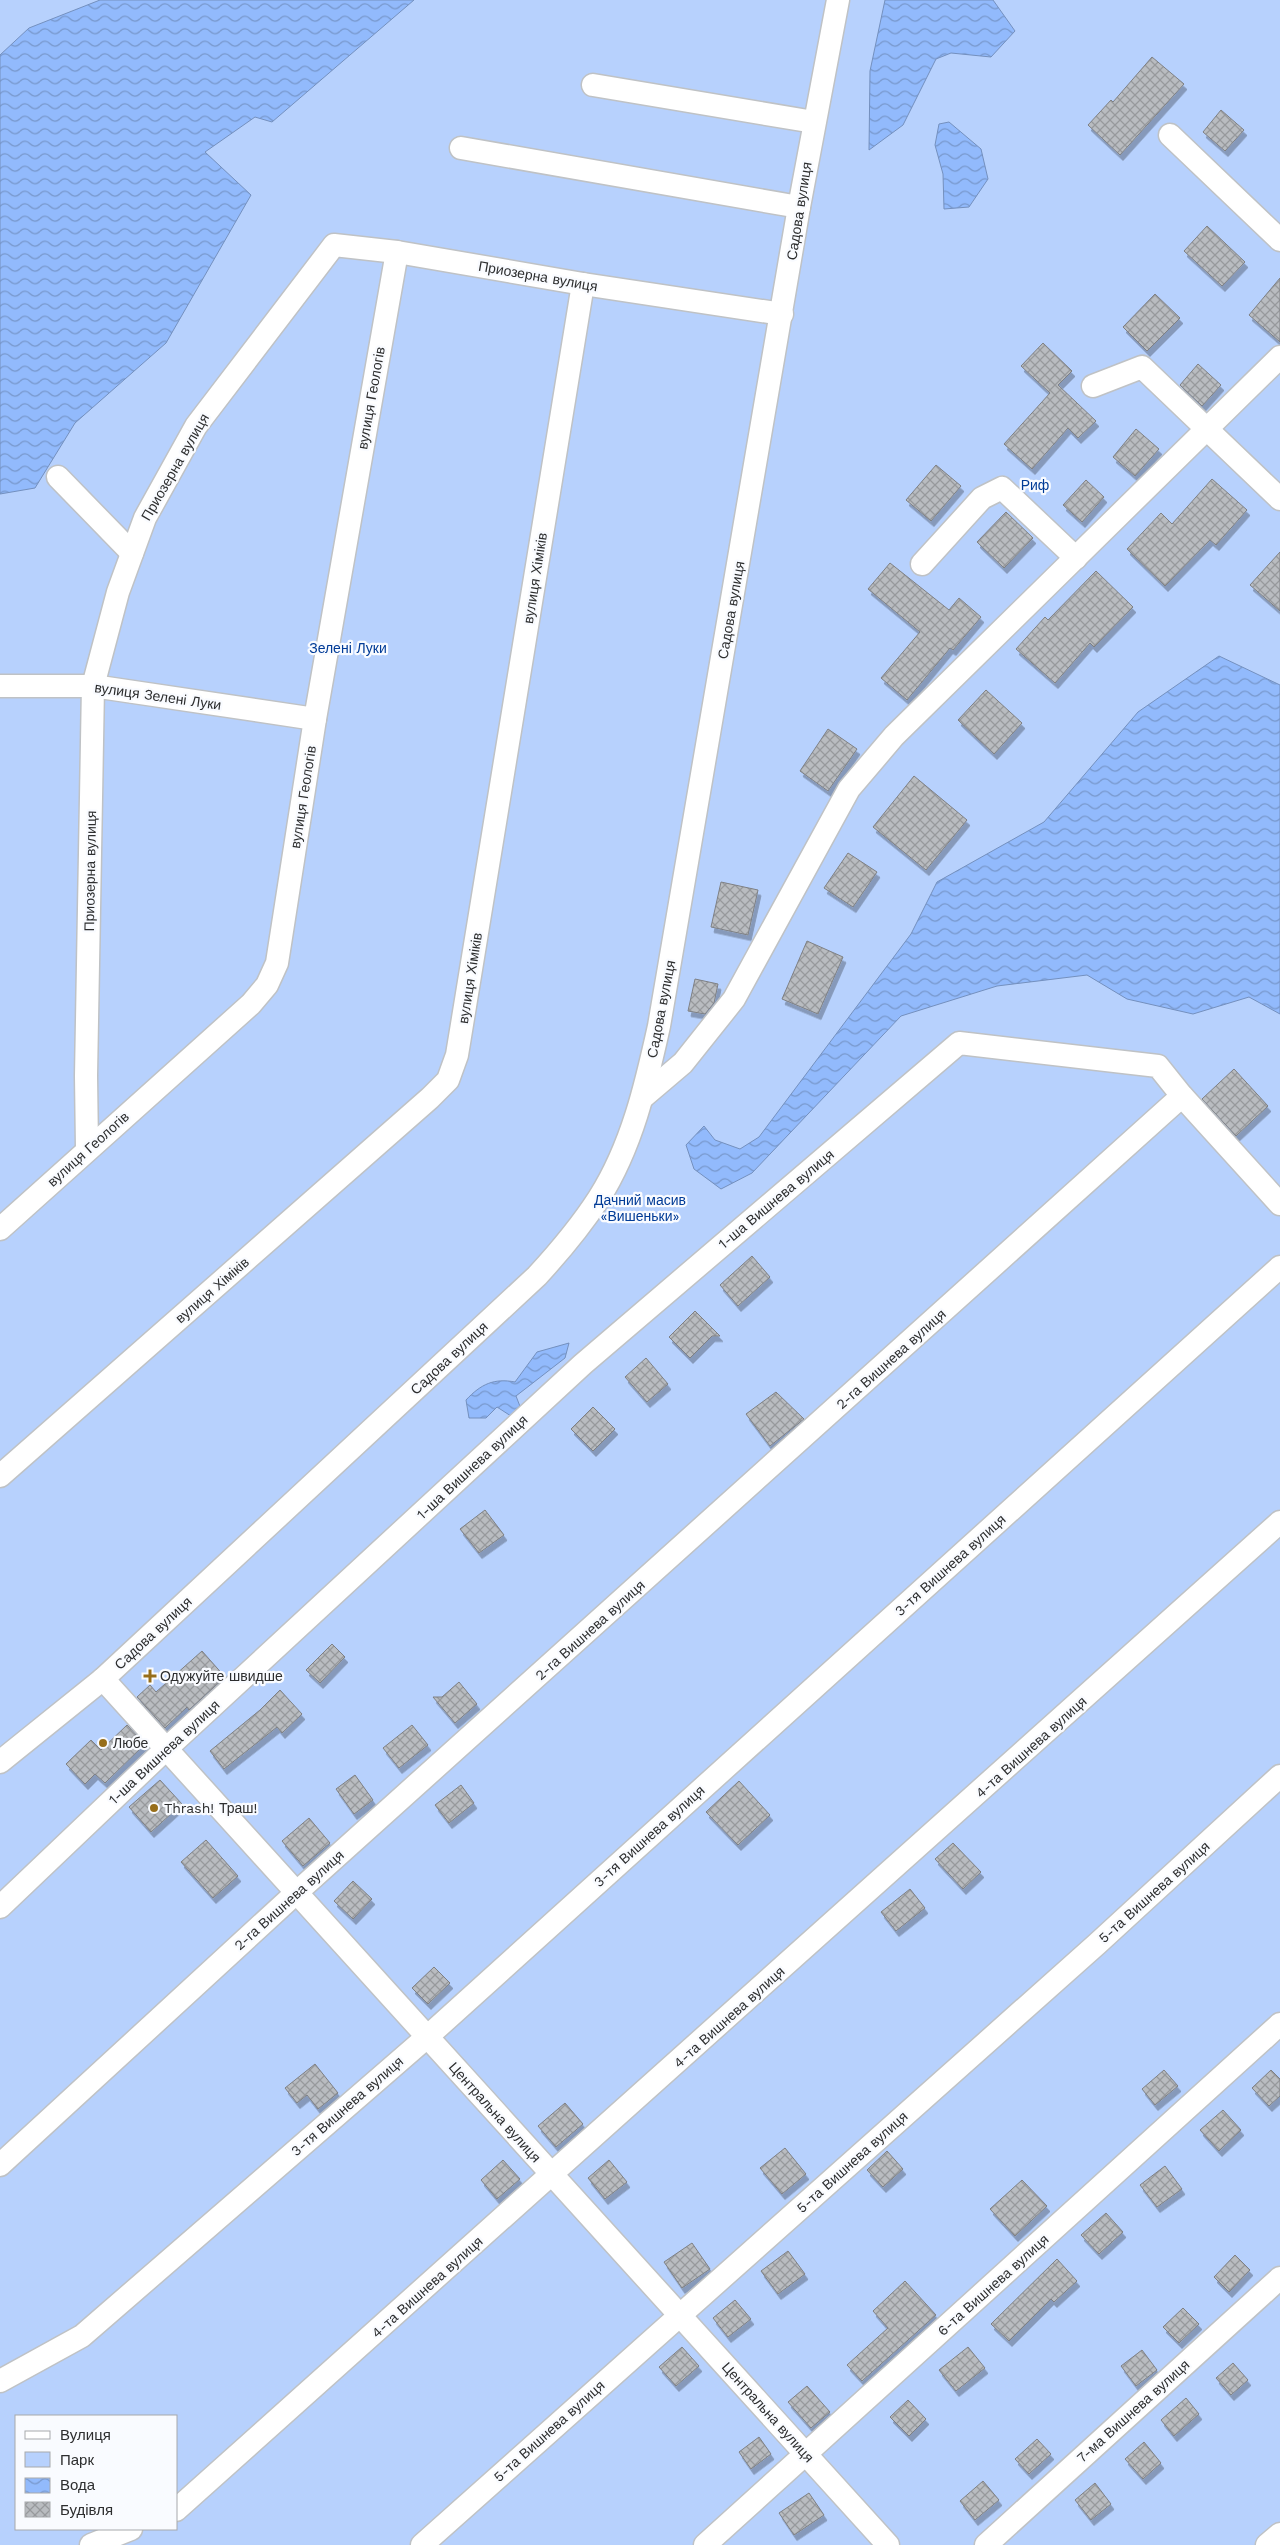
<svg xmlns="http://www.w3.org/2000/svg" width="1280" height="2545" viewBox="0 0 1280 2545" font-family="'Work Sans',sans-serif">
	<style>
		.green { fill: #b7d1fd; fill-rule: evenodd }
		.water { fill: url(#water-waves); stroke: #7490be }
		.building { fill: url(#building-cross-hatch); stroke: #7e8084; filter: url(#shadow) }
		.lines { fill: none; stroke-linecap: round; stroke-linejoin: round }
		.minor-casing { stroke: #bfc2c5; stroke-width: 25 }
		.minor { stroke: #fff; stroke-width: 22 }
		.poi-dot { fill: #976e1a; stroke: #f9fbff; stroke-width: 2 }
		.labels { text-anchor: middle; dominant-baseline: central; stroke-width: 4.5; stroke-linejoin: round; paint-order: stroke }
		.street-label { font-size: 14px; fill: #2d2e2f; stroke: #f9fbff }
		.park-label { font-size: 14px; fill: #003b96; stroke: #f9fbff }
		.poi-label { font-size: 14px; fill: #2d2e2f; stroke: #f9fbff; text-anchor: start }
	</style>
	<defs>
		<pattern id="water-waves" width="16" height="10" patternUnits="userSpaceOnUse" patternTransform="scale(1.25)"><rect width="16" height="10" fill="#92bafc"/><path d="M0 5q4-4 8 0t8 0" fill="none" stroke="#7898cc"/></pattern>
		<pattern id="building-cross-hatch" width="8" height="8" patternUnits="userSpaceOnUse" patternTransform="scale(1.25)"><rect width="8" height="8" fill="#b9bcc0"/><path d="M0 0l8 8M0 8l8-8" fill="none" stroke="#97999c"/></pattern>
		<filter id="shadow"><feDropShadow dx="3" dy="5.5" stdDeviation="0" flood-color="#0004"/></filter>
	</defs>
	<rect width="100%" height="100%" fill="#ebeef2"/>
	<path class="green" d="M0,0H1280V2545H0ZM16,2416H176V2529H16Z"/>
	<g class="water">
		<polygon points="100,0 414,0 272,122 255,117 205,152 251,195 166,343 75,423 35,488 0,494 0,55 29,28"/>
		<polygon points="885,0 993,0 1015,31 991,57 951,53 936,59 903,125 869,150 870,71"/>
		<polygon points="949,122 981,149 988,179 969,207 944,209 943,174 935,145 939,124"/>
		<polygon points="1219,656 1280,685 1280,1014 1249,997 1193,1014 1127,999 1087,975 997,986 901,1016 752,1173 721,1189 694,1169 686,1145 704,1126 715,1140 740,1149 759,1137 911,934 937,882 1044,822 1138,712"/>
		<path d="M569,1343L565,1358L516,1396L521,1409L514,1418L497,1407L486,1418H469L466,1400C481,1384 494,1378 515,1382L537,1352Z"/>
	</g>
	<g class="building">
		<polygon points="1152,57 1184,84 1120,155 1088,125 1111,100 1113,102"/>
		<polygon points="1221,110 1244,130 1225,151 1203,132"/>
		<polygon points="1207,226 1245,262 1222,286 1184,251"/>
		<polygon points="1280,278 1280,342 1249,315"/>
		<polygon points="1155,294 1180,318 1147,351 1123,327"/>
		<polygon points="1043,343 1072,371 1058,385 1096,421 1078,438 1068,428 1032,469 1004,444 1050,393 1021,366"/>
		<polygon points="1198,364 1221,385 1202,406 1180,385"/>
		<polygon points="1136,429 1159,449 1135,476 1113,457"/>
		<polygon points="936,465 961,486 931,521 906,500"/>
		<polygon points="1212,479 1247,510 1216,545 1210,540 1165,586 1127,549 1161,513 1172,524"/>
		<polygon points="1086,480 1104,497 1082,522 1063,505"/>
		<polygon points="1006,512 1033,538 1004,568 977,542"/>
		<polygon points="1280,552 1280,611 1250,585"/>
		<polygon points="890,563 949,610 959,598 981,617 953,650 950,648 907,700 881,678 920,632 868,589"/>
		<polygon points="1096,571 1133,607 1094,647 1090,643 1055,683 1016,649 1045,617 1048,620"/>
		<polygon points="986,690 1022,723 994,754 958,720"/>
		<polygon points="828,729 857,749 828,791 800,771"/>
		<polygon points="914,776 967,820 926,870 873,827"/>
		<polygon points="848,853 877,872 853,907 824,888"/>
		<polygon points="721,882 758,890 748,935 711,927"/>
		<polygon points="807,941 843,957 818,1014 782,999"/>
		<polygon points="695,979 718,984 714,1003 705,1014 688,1011"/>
		<polygon points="1234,1069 1268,1106 1236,1136 1202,1099"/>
		<polygon points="752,1256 770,1277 738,1306 720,1285"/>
		<polygon points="695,1311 720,1336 712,1336 690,1358 669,1337"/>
		<polygon points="646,1358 668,1384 647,1402 625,1377"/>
		<polygon points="776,1392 804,1419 770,1446 746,1414"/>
		<polygon points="593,1407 615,1429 593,1451 571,1429"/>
		<polygon points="485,1510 504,1535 479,1553 460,1529"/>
		<polygon points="332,1644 345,1657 320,1683 306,1670"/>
		<polygon points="202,1651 225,1677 189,1710 187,1707 165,1728 137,1697 150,1685 156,1692"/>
		<polygon points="459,1682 477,1704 455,1723 433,1697 442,1697"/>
		<polygon points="280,1690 302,1714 282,1733 277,1727 224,1769 210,1751 260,1710"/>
		<polygon points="127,1725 145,1744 105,1783 95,1774 85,1784 66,1764 91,1740 101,1750"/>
		<polygon points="412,1725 428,1745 399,1768 383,1748"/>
		<polygon points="355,1775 373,1800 354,1814 336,1789"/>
		<polygon points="160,1780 182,1804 151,1832 129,1807"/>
		<polygon points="739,1781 770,1815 738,1845 706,1812"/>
		<polygon points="461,1785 474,1803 449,1823 435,1805"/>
		<polygon points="309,1818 330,1843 303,1866 282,1841"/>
		<polygon points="206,1840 238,1876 213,1898 181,1862"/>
		<polygon points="953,1843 981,1872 963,1889 935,1859"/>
		<polygon points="353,1881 372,1899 353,1919 334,1901"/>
		<polygon points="910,1889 925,1908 896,1931 881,1912"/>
		<polygon points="434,1967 450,1983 428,2004 412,1988"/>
		<polygon points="315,2064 338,2093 318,2109 307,2095 297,2103 285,2088"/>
		<polygon points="1164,2070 1178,2086 1155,2105 1142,2089"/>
		<polygon points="1271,2070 1280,2079 1280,2096 1269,2106 1252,2088"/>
		<polygon points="565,2103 583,2124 556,2147 538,2126"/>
		<polygon points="1223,2110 1241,2130 1219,2151 1200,2130"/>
		<polygon points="785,2148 806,2174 782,2194 760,2168"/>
		<polygon points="887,2151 903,2169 883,2187 867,2170"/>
		<polygon points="503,2160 520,2179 497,2199 481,2180"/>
		<polygon points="609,2160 627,2182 605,2199 588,2178"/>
		<polygon points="1165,2166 1182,2189 1157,2207 1140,2185"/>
		<polygon points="1022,2180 1047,2206 1015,2236 990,2209"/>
		<polygon points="1106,2213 1123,2232 1099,2254 1081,2235"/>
		<polygon points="692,2243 710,2269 682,2288 664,2262"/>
		<polygon points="788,2251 805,2274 778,2294 761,2271"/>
		<polygon points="1235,2255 1250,2270 1229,2292 1214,2277"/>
		<polygon points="1057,2259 1077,2281 1054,2302 1051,2299 1009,2341 991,2324"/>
		<polygon points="905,2281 936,2315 862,2381 847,2365 888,2328 873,2311"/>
		<polygon points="735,2300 751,2319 728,2337 713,2318"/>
		<polygon points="1183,2308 1199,2324 1179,2343 1163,2327"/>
		<polygon points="682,2347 699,2366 676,2386 659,2367"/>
		<polygon points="968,2347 985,2368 956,2391 939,2370"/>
		<polygon points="1142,2350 1157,2370 1136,2386 1121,2366"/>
		<polygon points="1233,2363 1248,2380 1231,2395 1216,2378"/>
		<polygon points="807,2386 830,2412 811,2428 788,2402"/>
		<polygon points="1186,2398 1199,2414 1174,2436 1161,2420"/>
		<polygon points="908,2400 926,2419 909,2436 890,2417"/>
		<polygon points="759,2437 771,2454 751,2469 739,2452"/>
		<polygon points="1037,2439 1051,2454 1029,2474 1015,2459"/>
		<polygon points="1144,2442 1161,2463 1143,2479 1125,2459"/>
		<polygon points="983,2481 999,2500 975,2520 960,2501"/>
		<polygon points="1095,2483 1111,2504 1091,2520 1075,2500"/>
		<polygon points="809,2493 824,2515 794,2535 779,2513"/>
	</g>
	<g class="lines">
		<defs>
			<g id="minor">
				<polyline points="593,85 814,122"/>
				<polyline points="1170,135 1280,240"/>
				<polyline points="461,148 799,207"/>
				<polyline points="1093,386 1142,367 1280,499"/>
				<polyline points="58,477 132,553"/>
				<polyline points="922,564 982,498 1002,488 1076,558"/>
				<polyline points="0,686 93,686 315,719"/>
				<polyline points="643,1097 683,1063 734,999 849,789 894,736 1280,357"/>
				<polyline points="87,1148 86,1076 93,686 118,592 145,518 196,426 334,245 397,252 583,284 782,314"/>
				<polyline points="0,1229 251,1004 267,985 277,963 315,719 397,252"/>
				<polyline points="0,1476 430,1098 448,1080 457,1055 583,284"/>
				<polyline points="103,1679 888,2545"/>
				<path d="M0,1762L103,1679L537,1276C560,1251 581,1226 599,1198C632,1146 646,1085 659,1026L799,207L838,0"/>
				<polyline points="0,1907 166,1749 583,1364 959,1043 1158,1066 1182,1096 1280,1204"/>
				<polyline points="0,2165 296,1893 1182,1096"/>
				<polyline points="0,2381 82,2336 427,2037 1280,1267"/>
				<polyline points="176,2510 1280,1522"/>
				<polyline points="91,2545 131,2529"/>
				<polyline points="422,2545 1097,1944 1280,1776"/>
				<polyline points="705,2545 1280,2024"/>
				<polyline points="986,2545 1280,2278"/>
				<polyline points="1267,2545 1280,2534"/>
			</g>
		</defs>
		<use href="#minor" class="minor-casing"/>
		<use href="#minor" class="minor"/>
	</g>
	<g class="poi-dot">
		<path d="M147.5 1668.5h5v5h5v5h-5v5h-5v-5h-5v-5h5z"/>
		<circle cx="103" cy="1743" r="5"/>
		<circle cx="154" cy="1808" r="5"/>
	</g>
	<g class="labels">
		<g class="street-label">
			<text transform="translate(799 211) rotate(-81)">Садова вулиця</text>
			<text transform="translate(538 276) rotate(10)">Приозерна вулиця</text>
			<text transform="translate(371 398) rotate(-80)">вулиця Геологів</text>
			<text transform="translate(175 467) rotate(-60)">Приозерна вулиця</text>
			<text transform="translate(535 578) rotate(-81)">вулиця Хіміків</text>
			<text transform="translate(731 610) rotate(-80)">Садова вулиця</text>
			<text transform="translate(158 696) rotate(8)">вулиця Зелені Луки</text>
			<text transform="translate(303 797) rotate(-81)">вулиця Геологів</text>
			<text transform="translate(90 871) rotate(-89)">Приозерна вулиця</text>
			<text transform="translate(470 978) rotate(-81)">вулиця Хіміків</text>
			<text transform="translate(661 1009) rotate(-79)">Садова вулиця</text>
			<text transform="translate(88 1149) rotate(-42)">вулиця Геологів</text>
			<text transform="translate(776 1199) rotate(-40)">1-ша Вишнева вулиця</text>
			<text transform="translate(212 1290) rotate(-41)">вулиця Хіміків</text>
			<text transform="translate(449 1358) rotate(-43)">Садова вулиця</text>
			<text transform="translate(891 1359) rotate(-42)">2-га Вишнева вулиця</text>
			<text transform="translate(472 1467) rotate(-43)">1-ша Вишнева вулиця</text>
			<text transform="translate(950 1565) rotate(-42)">3-тя Вишнева вулиця</text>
			<text transform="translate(590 1630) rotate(-42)">2-га Вишнева вулиця</text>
			<text transform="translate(153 1633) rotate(-43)">Садова вулиця</text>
			<text transform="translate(1031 1747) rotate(-42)">4-та Вишнева вулиця</text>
			<text transform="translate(164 1752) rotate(-43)">1-ша Вишнева вулиця</text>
			<text transform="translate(649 1836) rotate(-42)">3-тя Вишнева вулиця</text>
			<text transform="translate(1154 1892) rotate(-42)">5-та Вишнева вулиця</text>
			<text transform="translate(289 1900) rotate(-42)">2-га Вишнева вулиця</text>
			<text transform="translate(729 2017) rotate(-42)">4-та Вишнева вулиця</text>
			<text transform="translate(347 2106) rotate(-41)">3-тя Вишнева вулиця</text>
			<text transform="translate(495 2112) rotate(48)">Центральна вулиця</text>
			<text transform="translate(852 2162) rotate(-42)">5-та Вишнева вулиця</text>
			<text transform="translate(993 2285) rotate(-42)">6-та Вишнева вулиця</text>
			<text transform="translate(427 2287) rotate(-42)">4-та Вишнева вулиця</text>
			<text transform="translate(1133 2411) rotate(-42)">7-ма Вишнева вулиця</text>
			<text transform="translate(768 2412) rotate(48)">Центральна вулиця</text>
			<text transform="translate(549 2431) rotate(-42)">5-та Вишнева вулиця</text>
		</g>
		<g class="park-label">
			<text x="1035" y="485">Риф</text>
			<text x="348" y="648">Зелені Луки</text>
			<text x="640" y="1200">Дачний масив<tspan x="640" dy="16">«Вишеньки»</tspan></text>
		</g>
		<g class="poi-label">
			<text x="160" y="1676">Одужуйте швидше</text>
			<text x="113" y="1743">Любе</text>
			<text x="164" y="1808">Thrash! Траш!</text>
		</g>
	</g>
	<rect x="15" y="2415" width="162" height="115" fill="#f9fbff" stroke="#a7a9ac"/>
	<rect x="25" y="2431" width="25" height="8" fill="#ffffff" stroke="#a7a9ac"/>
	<text x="60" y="2440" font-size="15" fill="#2d2e2f">Вулиця</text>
	<rect x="25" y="2452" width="25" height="15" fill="#b7d1fd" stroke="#a7a9ac"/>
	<text x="60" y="2465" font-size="15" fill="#2d2e2f">Парк</text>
	<rect x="25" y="2478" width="25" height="15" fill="url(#water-waves)" stroke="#a7a9ac"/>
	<text x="60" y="2490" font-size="15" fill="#2d2e2f">Вода</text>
	<rect x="25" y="2502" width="25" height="15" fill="url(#building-cross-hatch)" stroke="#a7a9ac"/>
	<text x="60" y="2515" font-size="15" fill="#2d2e2f">Будівля</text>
</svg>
